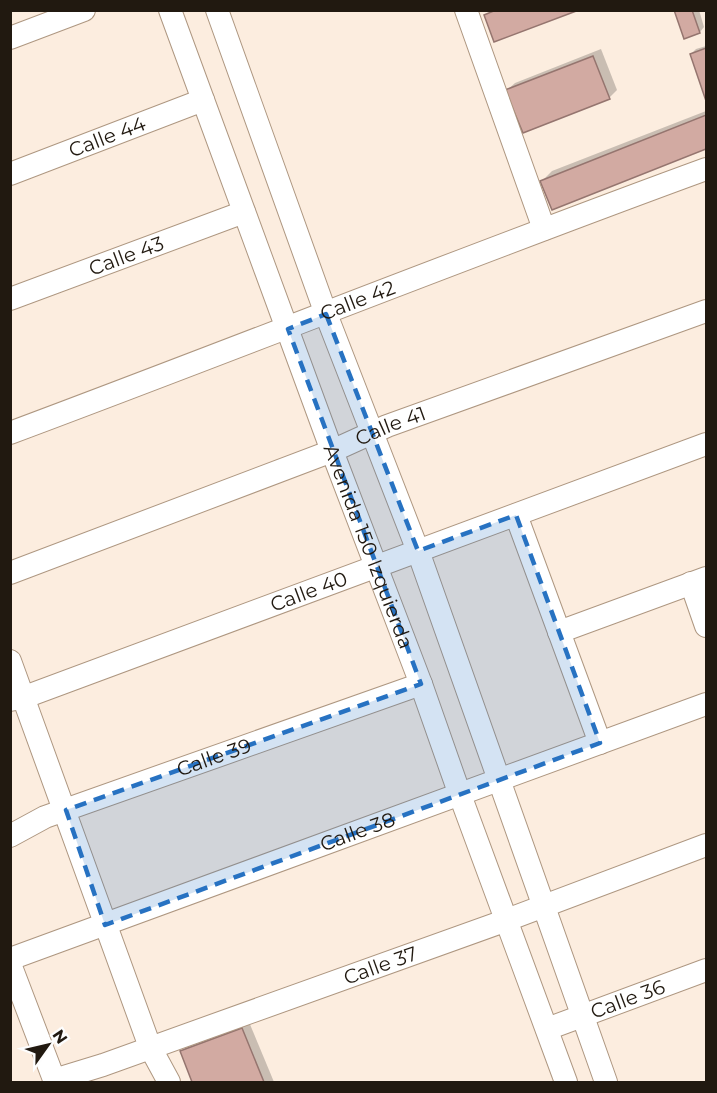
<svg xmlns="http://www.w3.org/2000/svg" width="717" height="1093" viewBox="0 0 717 1093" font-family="Montserrat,sans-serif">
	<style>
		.shadow { fill: #0003 }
		.building { fill: #d2aaa2; stroke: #95756f; stroke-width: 1.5 }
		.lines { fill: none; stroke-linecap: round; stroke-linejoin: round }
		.minor-casing { stroke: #ae9781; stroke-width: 24 }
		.minor { stroke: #fff; stroke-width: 22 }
		.marked { fill: #2772c2; fill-opacity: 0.2; stroke: #2772c2; stroke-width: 4.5; stroke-dasharray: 12 8; stroke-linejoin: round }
		.labels { text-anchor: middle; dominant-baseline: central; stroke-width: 4.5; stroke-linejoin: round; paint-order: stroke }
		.street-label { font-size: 20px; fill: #211910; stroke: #fdfdfd }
	</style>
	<rect width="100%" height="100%" fill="#fceddf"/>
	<g class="shadow">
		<polygon points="676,10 699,10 704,27 700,32"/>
		<polygon points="706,46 706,97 691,54 696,49"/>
		<polygon points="601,49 617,90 609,98 507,90 515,83"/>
		<polygon points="706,111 706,148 553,208 542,181 552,171"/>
		<polygon points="249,1022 274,1082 193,1082 181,1052 189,1044"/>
	</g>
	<g class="building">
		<polygon points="496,10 579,10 494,42 484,15"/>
		<polygon points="674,10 692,10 700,33 684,39"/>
		<polygon points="706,48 706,101 690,54"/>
		<polygon points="593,56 610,99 523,133 505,90"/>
		<polygon points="706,115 706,149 552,210 540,181"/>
		<polygon points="242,1028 264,1082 192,1082 180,1051"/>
	</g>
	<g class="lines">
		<defs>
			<g id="minor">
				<path id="s1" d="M170,10L332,451L421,684L460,795L566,1082"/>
				<polyline points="217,10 326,314 418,551 606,1082"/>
				<polyline points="466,10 544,229"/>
				<polyline points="10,38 84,10"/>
				<path id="s2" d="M10,174L203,100"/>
				<path id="s3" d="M10,299L244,212"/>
				<path id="s4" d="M10,433C243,346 473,254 706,169"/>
				<polyline points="516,515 600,743"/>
				<path id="s5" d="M10,573L332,451L387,426L706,311"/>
				<polyline points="691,583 706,626"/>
				<polyline points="559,632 706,578"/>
				<polyline points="10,661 150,1047 169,1082"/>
				<path id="s6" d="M10,700L22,698L706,444"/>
				<path id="s7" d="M10,836L45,817L421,684"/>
				<path id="s8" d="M10,959L706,704"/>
				<polyline points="10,964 55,1082"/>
				<path id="s9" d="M547,1029L706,970"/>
				<path id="s10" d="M54,1080L103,1065L507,920L706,845"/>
			</g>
		</defs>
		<use href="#minor" class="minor-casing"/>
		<use href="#minor" class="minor"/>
	</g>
	<path class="marked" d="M326,314L418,551L516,515L600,743L105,925L66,810L421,684L288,329Z"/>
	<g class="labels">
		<g class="street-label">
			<text stroke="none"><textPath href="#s2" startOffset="104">Calle 44</textPath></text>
			<text stroke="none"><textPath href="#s3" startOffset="124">Calle 43</textPath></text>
			<text stroke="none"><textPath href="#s4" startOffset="372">Calle 42</textPath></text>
			<text stroke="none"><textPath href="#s5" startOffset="408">Calle 41</textPath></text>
			<text stroke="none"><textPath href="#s1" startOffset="572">Avenida 150 Izquierda</textPath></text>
			<text stroke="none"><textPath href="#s6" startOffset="318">Calle 40</textPath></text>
			<text stroke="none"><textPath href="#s7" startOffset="219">Calle 39</textPath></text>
			<text stroke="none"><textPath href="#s8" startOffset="370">Calle 38</textPath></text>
			<text stroke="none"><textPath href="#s10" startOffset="346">Calle 37</textPath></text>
			<text stroke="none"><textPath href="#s9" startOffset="86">Calle 36</textPath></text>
		</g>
	</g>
	<rect width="717" height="1093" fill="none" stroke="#211910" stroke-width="24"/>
	<g transform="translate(48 1045) rotate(56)" stroke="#fdfdfd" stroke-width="4.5" paint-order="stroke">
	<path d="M0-4.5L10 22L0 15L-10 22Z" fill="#211910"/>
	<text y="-9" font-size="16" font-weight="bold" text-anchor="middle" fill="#211910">N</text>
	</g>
</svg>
